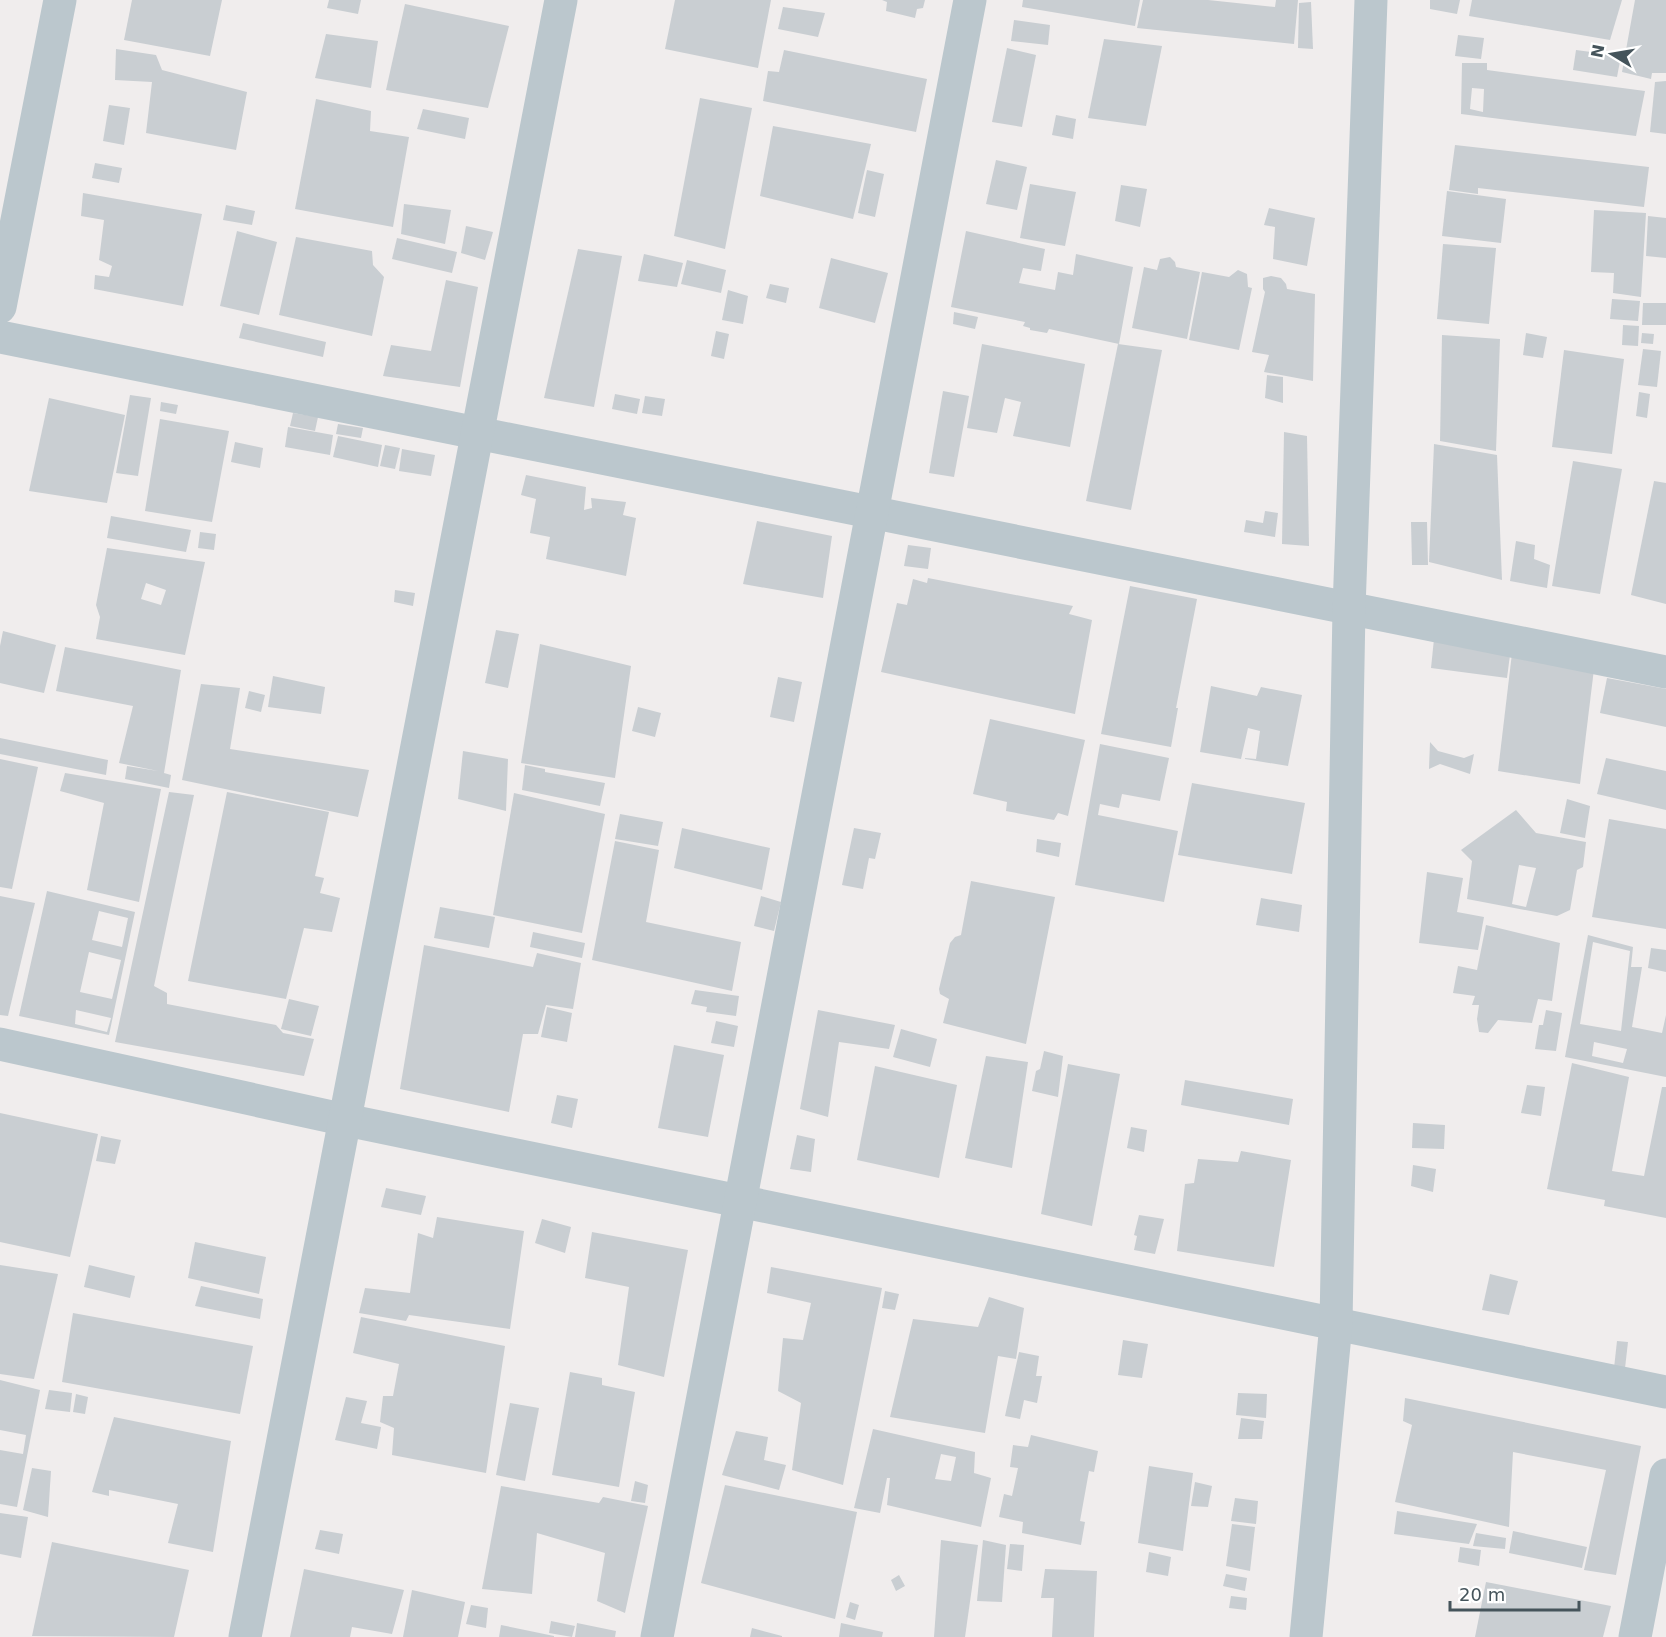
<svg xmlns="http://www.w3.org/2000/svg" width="1666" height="1637" viewBox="0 0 1666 1637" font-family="'DejaVu Sans',sans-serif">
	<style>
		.building { fill: #c9ced2; fill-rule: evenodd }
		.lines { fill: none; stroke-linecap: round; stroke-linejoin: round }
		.minor { stroke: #bbc7cd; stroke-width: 33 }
	</style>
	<rect width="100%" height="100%" fill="#f0eded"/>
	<g class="building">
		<polygon points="132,0 222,0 210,56 124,40"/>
		<polygon points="329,0 361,0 358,14 327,8"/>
		<polygon points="675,0 771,0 758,68 665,49"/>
		<polygon points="882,0 925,0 923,8 917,9 915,18 886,11 887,2"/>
		<polygon points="1023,0 1140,0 1135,26 1022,7"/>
		<polygon points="1143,0 1208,0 1275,7 1276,0 1298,0 1294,44 1137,28"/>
		<polygon points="1430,0 1460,0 1457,14 1430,9"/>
		<polygon points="1472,0 1622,0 1610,40 1469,16"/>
		<polygon points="1635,0 1666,0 1666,73 1652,73 1651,79 1622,72"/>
		<polygon points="1311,2 1313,49 1298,48 1299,3"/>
		<polygon points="405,4 509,26 488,108 386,90"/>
		<polygon points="783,7 825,13 818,37 778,29"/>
		<polygon points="1014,20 1050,25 1048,45 1011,41"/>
		<polygon points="326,34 378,41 371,88 315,78"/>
		<polygon points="1458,35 1484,38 1481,59 1455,56"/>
		<polygon points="1104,39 1162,46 1146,126 1088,118"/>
		<polygon points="1007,48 1036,55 1022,127 992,122"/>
		<polygon points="116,49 156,55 162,70 247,92 236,150 146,133 152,82 115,80"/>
		<polygon points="784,50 927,79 916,132 763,101 768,71 779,72"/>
		<polygon points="1576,50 1621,56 1617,77 1573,70"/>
		<path d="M1462,63H1487V70L1645,91L1636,136L1461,114ZM1472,88L1484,89L1483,112L1470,109Z"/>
		<polygon points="1666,81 1666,134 1650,132 1655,82"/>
		<polygon points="700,98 752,108 725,249 674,236"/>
		<polygon points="316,99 371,111 370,131 409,137 393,227 295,209"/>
		<polygon points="109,105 130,108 124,145 103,141"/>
		<polygon points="423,109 469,118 465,139 417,129"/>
		<polygon points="1056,115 1076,119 1073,139 1052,135"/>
		<polygon points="773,126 871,144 853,219 760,196"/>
		<polygon points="1455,145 1649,167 1644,207 1478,188 1478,194 1449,190"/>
		<polygon points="996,160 1027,167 1017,210 986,204"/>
		<polygon points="95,163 122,168 119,183 92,178"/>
		<polygon points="867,170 884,174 875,217 858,213"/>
		<polygon points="1030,184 1076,192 1065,246 1020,238"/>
		<polygon points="1121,185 1147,189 1140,227 1115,221"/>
		<polygon points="1447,191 1506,199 1501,243 1442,236"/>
		<polygon points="83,193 202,214 183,306 94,289 95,275 109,277 112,266 99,260 104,220 81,216"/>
		<polygon points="404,204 451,210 445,244 401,234"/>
		<polygon points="226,205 255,211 252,225 223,220"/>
		<polygon points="1269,208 1315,218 1307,266 1273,259 1275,227 1264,225"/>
		<polygon points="1594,210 1646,213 1641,297 1613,293 1614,273 1591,272"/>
		<polygon points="1648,216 1666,218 1666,258 1646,256"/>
		<polygon points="466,226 493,232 485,260 461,253"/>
		<polygon points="237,231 277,242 259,315 220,306"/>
		<polygon points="966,231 1045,249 1041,271 1023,268 1019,283 1055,290 1058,272 1073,275 1076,254 1133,267 1119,344 1049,329 1047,333 1030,330 1030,328 1023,326 1025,322 951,307"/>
		<polygon points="296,237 372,251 373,265 384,277 372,336 279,315"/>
		<polygon points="397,238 457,252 452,273 392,259"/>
		<polygon points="1443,244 1496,248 1489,324 1437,319"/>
		<polygon points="578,249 622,256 594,407 544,398"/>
		<polygon points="644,254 683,263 677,287 638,281"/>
		<polygon points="1170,257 1175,262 1176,267 1200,272 1187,339 1132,328 1144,267 1157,270 1160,259"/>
		<polygon points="831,258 888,273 875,323 819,308"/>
		<polygon points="687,260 726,270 721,293 681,284"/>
		<polygon points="1238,270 1247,274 1248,287 1252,288 1239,350 1189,340 1202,272 1229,277"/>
		<polygon points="1271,276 1281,278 1286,284 1287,289 1315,294 1313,381 1264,372 1269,355 1252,352 1265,292 1263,289 1263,278"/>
		<polygon points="446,280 478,287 460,387 383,376 391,345 431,351"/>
		<polygon points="770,284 789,288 786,303 766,298"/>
		<polygon points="728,290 748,296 743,324 722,320"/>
		<polygon points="1612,299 1640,301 1638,321 1610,319"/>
		<polygon points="1643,303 1666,303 1666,325 1642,325"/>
		<polygon points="954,312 978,317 975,329 953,324"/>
		<polygon points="243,323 326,342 323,357 239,338"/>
		<polygon points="1623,325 1639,326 1638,346 1622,345"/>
		<polygon points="716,331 729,334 724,359 711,356"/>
		<polygon points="1526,333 1547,337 1543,358 1523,355"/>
		<polygon points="1642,333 1654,334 1653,344 1641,343"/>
		<polygon points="1442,335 1500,339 1496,451 1440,441"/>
		<polygon points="982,344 1085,364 1070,447 1013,436 1021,402 1005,398 997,433 967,428"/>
		<polygon points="1118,344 1162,350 1131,510 1086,501"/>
		<polygon points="1643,349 1661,351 1657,387 1638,385"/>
		<polygon points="1564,350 1624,359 1612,454 1552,447"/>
		<polygon points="1267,375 1283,377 1283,403 1265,398"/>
		<polygon points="943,391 969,396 954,477 929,473"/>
		<polygon points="1639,392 1650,394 1647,418 1636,416"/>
		<polygon points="615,394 640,399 637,414 612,409"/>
		<polygon points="130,395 151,398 138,476 116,473"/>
		<polygon points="645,396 665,399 662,416 642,413"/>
		<polygon points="49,398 125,415 107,503 29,491"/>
		<polygon points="161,402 178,405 176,414 160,411"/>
		<polygon points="293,413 318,417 315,431 290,426"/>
		<polygon points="160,419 229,431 212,522 145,511"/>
		<polygon points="338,424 363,428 361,438 336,434"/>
		<polygon points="288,427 333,435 330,455 285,447"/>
		<polygon points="1284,432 1307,436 1309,546 1282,544"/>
		<polygon points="338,436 382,445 378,467 333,457"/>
		<polygon points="235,442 263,448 260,468 231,462"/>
		<polygon points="1434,444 1497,455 1502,580 1429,562"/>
		<polygon points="385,445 400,448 395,469 380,466"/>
		<polygon points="402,449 435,455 431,476 399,471"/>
		<polygon points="1573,461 1622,469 1600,594 1552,586"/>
		<polygon points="526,475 586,487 584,510 592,508 591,498 626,502 623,515 636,518 626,576 546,559 550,537 530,533 536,499 521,495"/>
		<polygon points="1654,481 1666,483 1666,604 1631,595"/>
		<polygon points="1265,511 1278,513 1275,537 1244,532 1246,520 1263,523"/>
		<polygon points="111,516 191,530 186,552 107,538"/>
		<polygon points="757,521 832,536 823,598 743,584"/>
		<polygon points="1411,522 1427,522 1428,565 1412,565"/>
		<polygon points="200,532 216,534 214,550 198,548"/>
		<polygon points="1516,541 1535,545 1534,559 1550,565 1547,588 1510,581"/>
		<polygon points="908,545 931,548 928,569 904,566"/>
		<path d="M107,548L205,562L185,655L96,639L100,617L96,605ZM146,583L166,590L161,605L141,599Z"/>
		<polygon points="928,578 1073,606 1069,614 1092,620 1075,714 881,672 897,603 907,605 913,579 927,583"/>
		<polygon points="1130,586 1197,599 1176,708 1178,708 1171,747 1101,734"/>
		<polygon points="395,590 415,593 413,606 394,602"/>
		<polygon points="496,630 519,634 508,688 485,683"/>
		<polygon points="3,631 56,645 44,693 0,683 0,646"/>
		<polygon points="1434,639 1510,655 1507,678 1431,668"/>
		<polygon points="540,644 631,666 615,778 521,763"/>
		<polygon points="65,647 181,670 164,773 171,775 169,788 125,779 127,766 158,771 119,763 133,706 56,691"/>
		<polygon points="1512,653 1594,669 1580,784 1498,771"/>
		<polygon points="273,676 325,687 321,714 268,707"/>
		<polygon points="778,677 802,682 794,722 770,717"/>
		<polygon points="1607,678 1666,689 1666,727 1600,713"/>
		<polygon points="201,684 240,688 230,749 369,770 358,817 182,780"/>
		<polygon points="1211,686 1257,696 1261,687 1302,695 1288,766 1245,759 1245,758 1256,759 1260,731 1248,728 1241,759 1200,752"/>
		<polygon points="249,691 265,695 261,712 245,708"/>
		<polygon points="638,707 661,713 655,737 632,731"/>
		<polygon points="990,719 1085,740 1068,816 1058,813 1054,820 1006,811 1007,802 973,794"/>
		<polygon points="0,738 108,760 106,775 0,754"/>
		<polygon points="1430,742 1438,751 1464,758 1474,754 1470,774 1440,764 1429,769"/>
		<polygon points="1100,744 1169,758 1160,801 1122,794 1119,808 1100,804 1098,815 1178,831 1164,902 1075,885"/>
		<polygon points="463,751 508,759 506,811 458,799"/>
		<polygon points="1606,758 1666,771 1666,810 1597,794"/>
		<polygon points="0,759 38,767 12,889 0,887"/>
		<polygon points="525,765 545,769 545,772 605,783 600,806 522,790"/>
		<polygon points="65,773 161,789 139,902 87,890 104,803 60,791"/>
		<polygon points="1192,783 1305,803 1292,874 1178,855"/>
		<polygon points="169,792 194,795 154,986 167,993 167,1004 276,1025 283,1033 314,1039 304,1076 115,1042"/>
		<polygon points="227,792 329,812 315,876 324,878 320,893 340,898 332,932 304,928 286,999 188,981"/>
		<polygon points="514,793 605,814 582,933 493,915"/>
		<polygon points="1567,799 1590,806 1585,838 1560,833"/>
		<path d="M1516,810L1536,833L1586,842L1583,867L1577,870L1570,910L1557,916L1467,899L1472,861L1461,850ZM1519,865L1536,868L1526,907L1512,904Z"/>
		<polygon points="620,814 663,822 658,846 615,839"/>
		<polygon points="1609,819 1666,829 1666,929 1592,917"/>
		<polygon points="682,828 770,848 762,890 674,868"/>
		<polygon points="854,828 881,833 875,859 869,858 863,889 842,885"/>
		<polygon points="1037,839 1061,843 1059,857 1036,852"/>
		<polygon points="615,841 659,850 646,922 741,942 732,991 592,960"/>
		<polygon points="1427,872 1463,878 1457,912 1484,917 1478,950 1419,943"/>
		<polygon points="971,881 1055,897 1026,1044 943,1023 949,999 940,994 939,989 950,943 955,937 961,935"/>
		<path d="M47,891L135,912L109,1035L19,1016ZM99,911L128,918L122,947L92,940ZM89,952L121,960L112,999L80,992ZM76,1010L111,1018L107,1032L75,1024Z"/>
		<polygon points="0,896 35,903 8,1016 0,1015"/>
		<polygon points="761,896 781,902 774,931 754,926"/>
		<polygon points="1261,898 1302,905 1299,932 1256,925"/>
		<polygon points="440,907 495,917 489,948 434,938"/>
		<polygon points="1486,925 1560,943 1552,1001 1538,999 1532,1023 1498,1020 1488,1033 1479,1032 1477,1019 1479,1005 1472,1005 1475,996 1453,993 1458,966 1477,970"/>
		<polygon points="533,932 585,943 582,958 530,947"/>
		<path d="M1588,935L1633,947L1631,967H1642L1632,1027L1662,1033L1666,1015V1077L1565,1057ZM1593,942L1630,951L1621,1031L1580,1024ZM1594,1042L1627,1049L1623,1063L1592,1056Z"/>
		<polygon points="424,945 533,967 537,953 581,963 573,1009 546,1005 538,1034 523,1034 509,1112 400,1089"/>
		<polygon points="1651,948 1666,950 1666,972 1648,968"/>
		<polygon points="695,990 739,996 736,1016 706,1012 707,1007 691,1004"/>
		<polygon points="289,999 319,1006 311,1036 281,1029"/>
		<polygon points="547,1007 572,1013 567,1042 541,1037"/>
		<polygon points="818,1010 895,1025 889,1049 839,1042 828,1117 800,1109"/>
		<polygon points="1546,1010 1562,1013 1556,1051 1535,1049 1539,1025 1543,1025"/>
		<polygon points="716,1021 738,1026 734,1047 711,1043"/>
		<polygon points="901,1029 937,1039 930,1067 893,1057"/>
		<polygon points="674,1045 724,1055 708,1137 658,1128"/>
		<polygon points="1044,1051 1063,1056 1058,1097 1032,1091 1036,1071 1040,1069"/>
		<polygon points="986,1056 1028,1062 1012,1168 965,1158"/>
		<polygon points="1572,1063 1629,1077 1612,1171 1644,1176 1662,1087 1666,1087 1666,1218 1604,1206 1605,1200 1547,1189"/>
		<polygon points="1068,1064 1120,1074 1092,1226 1041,1214"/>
		<polygon points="875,1066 957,1085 939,1178 857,1160"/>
		<polygon points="1185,1080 1293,1099 1289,1125 1181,1105"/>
		<polygon points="1527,1085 1545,1087 1541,1116 1521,1113"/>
		<polygon points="557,1095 578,1099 572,1128 551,1123"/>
		<polygon points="0,1113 98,1134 70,1257 0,1242"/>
		<polygon points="1413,1123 1445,1125 1444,1149 1412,1148"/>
		<polygon points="1131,1127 1147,1130 1144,1152 1127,1148"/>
		<polygon points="797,1135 815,1139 811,1172 790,1169"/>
		<polygon points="101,1136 121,1140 115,1164 96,1161"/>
		<polygon points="1241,1151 1291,1160 1274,1267 1177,1251 1185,1184 1194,1183 1198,1159 1238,1162"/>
		<polygon points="1413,1165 1436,1169 1433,1192 1411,1186"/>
		<polygon points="386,1188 426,1196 421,1215 381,1207"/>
		<polygon points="1139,1215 1164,1219 1155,1254 1134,1250 1137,1236 1134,1235"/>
		<polygon points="437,1217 524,1231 510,1329 409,1315 406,1321 359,1313 365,1288 410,1293 418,1233 433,1238"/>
		<polygon points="542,1219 571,1227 565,1253 535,1243"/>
		<polygon points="592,1232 688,1250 664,1377 618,1365 629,1287 585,1278"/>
		<polygon points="195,1242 266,1257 259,1294 188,1278"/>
		<polygon points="0,1265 58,1274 34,1379 0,1374"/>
		<polygon points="89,1265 135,1276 130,1298 84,1287"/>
		<polygon points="771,1267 882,1288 843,1485 792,1470 801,1403 778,1391 783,1338 803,1340 811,1303 767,1293"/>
		<polygon points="1490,1274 1518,1281 1509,1315 1482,1310"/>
		<polygon points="201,1286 263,1299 260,1319 195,1306"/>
		<polygon points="885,1291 899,1294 895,1310 882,1308"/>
		<polygon points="989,1297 1024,1308 1016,1359 998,1356 985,1433 890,1417 913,1319 978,1327"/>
		<polygon points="73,1313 253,1346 240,1414 62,1382"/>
		<polygon points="361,1317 505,1346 486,1473 392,1455 394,1428 380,1422 383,1396 393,1396 399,1364 353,1353"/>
		<polygon points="1123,1340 1148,1344 1142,1378 1118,1375"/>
		<polygon points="1617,1341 1628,1342 1624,1377 1613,1377"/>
		<polygon points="1019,1352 1039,1356 1036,1376 1042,1376 1037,1403 1024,1400 1020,1419 1005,1416"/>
		<polygon points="570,1372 602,1378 602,1385 635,1392 619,1487 552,1475"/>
		<polygon points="0,1380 40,1390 17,1507 0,1504 0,1450 23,1454 26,1435 0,1430"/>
		<polygon points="49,1390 72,1393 70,1412 45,1409"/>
		<polygon points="1238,1393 1267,1394 1266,1418 1236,1415"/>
		<polygon points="76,1394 88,1397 85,1414 73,1412"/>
		<polygon points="346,1397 367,1401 361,1423 381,1427 377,1449 335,1440"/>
		<polygon points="1405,1398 1641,1446 1616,1575 1584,1570 1606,1470 1513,1452 1509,1527 1395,1502 1412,1425 1403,1421"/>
		<polygon points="510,1403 539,1408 525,1481 496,1475"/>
		<polygon points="114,1417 231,1441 213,1552 168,1543 178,1504 109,1490 109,1496 92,1492"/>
		<polygon points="1241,1418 1264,1421 1262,1439 1238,1439"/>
		<path d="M873,1429L975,1452L974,1473L991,1478L981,1527L887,1505L890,1478H887L880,1513L854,1508ZM941,1454L956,1457L951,1481L935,1479Z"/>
		<polygon points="736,1431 768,1437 764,1460 786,1465 779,1490 722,1475"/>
		<polygon points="1031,1435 1098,1451 1094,1472 1089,1471 1080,1521 1085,1522 1081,1545 1022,1533 1023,1522 999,1517 1004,1494 1012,1496 1018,1468 1010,1467 1013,1445 1028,1447"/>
		<polygon points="1149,1466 1193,1473 1183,1551 1138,1543"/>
		<polygon points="32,1468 51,1471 48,1517 23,1510"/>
		<polygon points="635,1481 648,1485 645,1503 631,1501"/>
		<polygon points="1195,1482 1212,1486 1208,1507 1191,1506"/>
		<polygon points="725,1485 857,1512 835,1619 701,1583"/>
		<polygon points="501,1486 599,1503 603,1497 648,1506 625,1613 597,1601 605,1553 537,1533 532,1594 482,1589"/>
		<polygon points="1235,1498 1258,1501 1256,1524 1231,1521"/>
		<polygon points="1397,1511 1477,1524 1469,1544 1394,1534"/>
		<polygon points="0,1513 28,1517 21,1558 0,1554"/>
		<polygon points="1232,1524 1255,1527 1250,1571 1226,1566"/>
		<polygon points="320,1530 343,1534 339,1554 315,1549"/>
		<polygon points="1513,1531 1587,1547 1582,1568 1509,1553"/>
		<polygon points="1476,1533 1506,1538 1505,1549 1473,1546"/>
		<polygon points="941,1540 978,1545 965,1637 934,1637"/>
		<polygon points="983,1540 1006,1545 1002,1602 977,1601"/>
		<polygon points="52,1542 189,1570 174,1637 32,1636"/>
		<polygon points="1010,1544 1024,1545 1022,1571 1007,1569"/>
		<polygon points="1460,1547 1481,1550 1479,1566 1458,1562"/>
		<polygon points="1149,1552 1171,1557 1168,1576 1146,1572"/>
		<polygon points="304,1569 404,1590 392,1634 352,1627 350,1637 290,1637"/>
		<polygon points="1045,1569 1097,1571 1094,1637 1052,1637 1054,1598 1041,1598"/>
		<polygon points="1226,1574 1247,1578 1245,1591 1223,1586"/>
		<polygon points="899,1575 905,1586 896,1591 891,1580"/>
		<polygon points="1486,1582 1611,1606 1603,1637 1475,1637"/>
		<polygon points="412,1590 465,1602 458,1637 403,1637"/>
		<polygon points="1231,1596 1247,1598 1246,1610 1229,1608"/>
		<polygon points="850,1602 859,1605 855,1620 846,1617"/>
		<polygon points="471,1605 488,1608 486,1628 466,1624"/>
		<polygon points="551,1621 575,1626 572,1637 549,1633"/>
		<polygon points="577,1623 616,1631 615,1637 575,1637"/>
		<polygon points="841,1623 883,1632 882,1637 839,1637"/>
		<polygon points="501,1625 554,1636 554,1637 499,1637"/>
		<polygon points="752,1628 782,1636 782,1637 750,1637"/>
	</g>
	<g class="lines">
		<g class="minor">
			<polyline points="0,307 60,0"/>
			<polyline points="0,337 1666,672"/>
			<polyline points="0,1044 346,1120 1666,1392"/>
			<polyline points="245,1637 561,0"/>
			<polyline points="657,1637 970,0"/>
			<polyline points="1306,1637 1336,1324 1349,609 1371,0"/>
			<polyline points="1635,1637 1666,1475"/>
		</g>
	</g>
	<g transform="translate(1612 54) rotate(281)" stroke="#ffffff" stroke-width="4.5" paint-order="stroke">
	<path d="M0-4.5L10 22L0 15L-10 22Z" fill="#45545b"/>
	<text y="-9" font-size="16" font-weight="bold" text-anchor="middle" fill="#45545b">N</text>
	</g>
	<path d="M1450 1601v9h129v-9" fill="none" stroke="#45545b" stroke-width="3"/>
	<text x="1459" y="1601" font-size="18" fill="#45545b" stroke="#ffffff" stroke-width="4.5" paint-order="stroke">20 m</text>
</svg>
